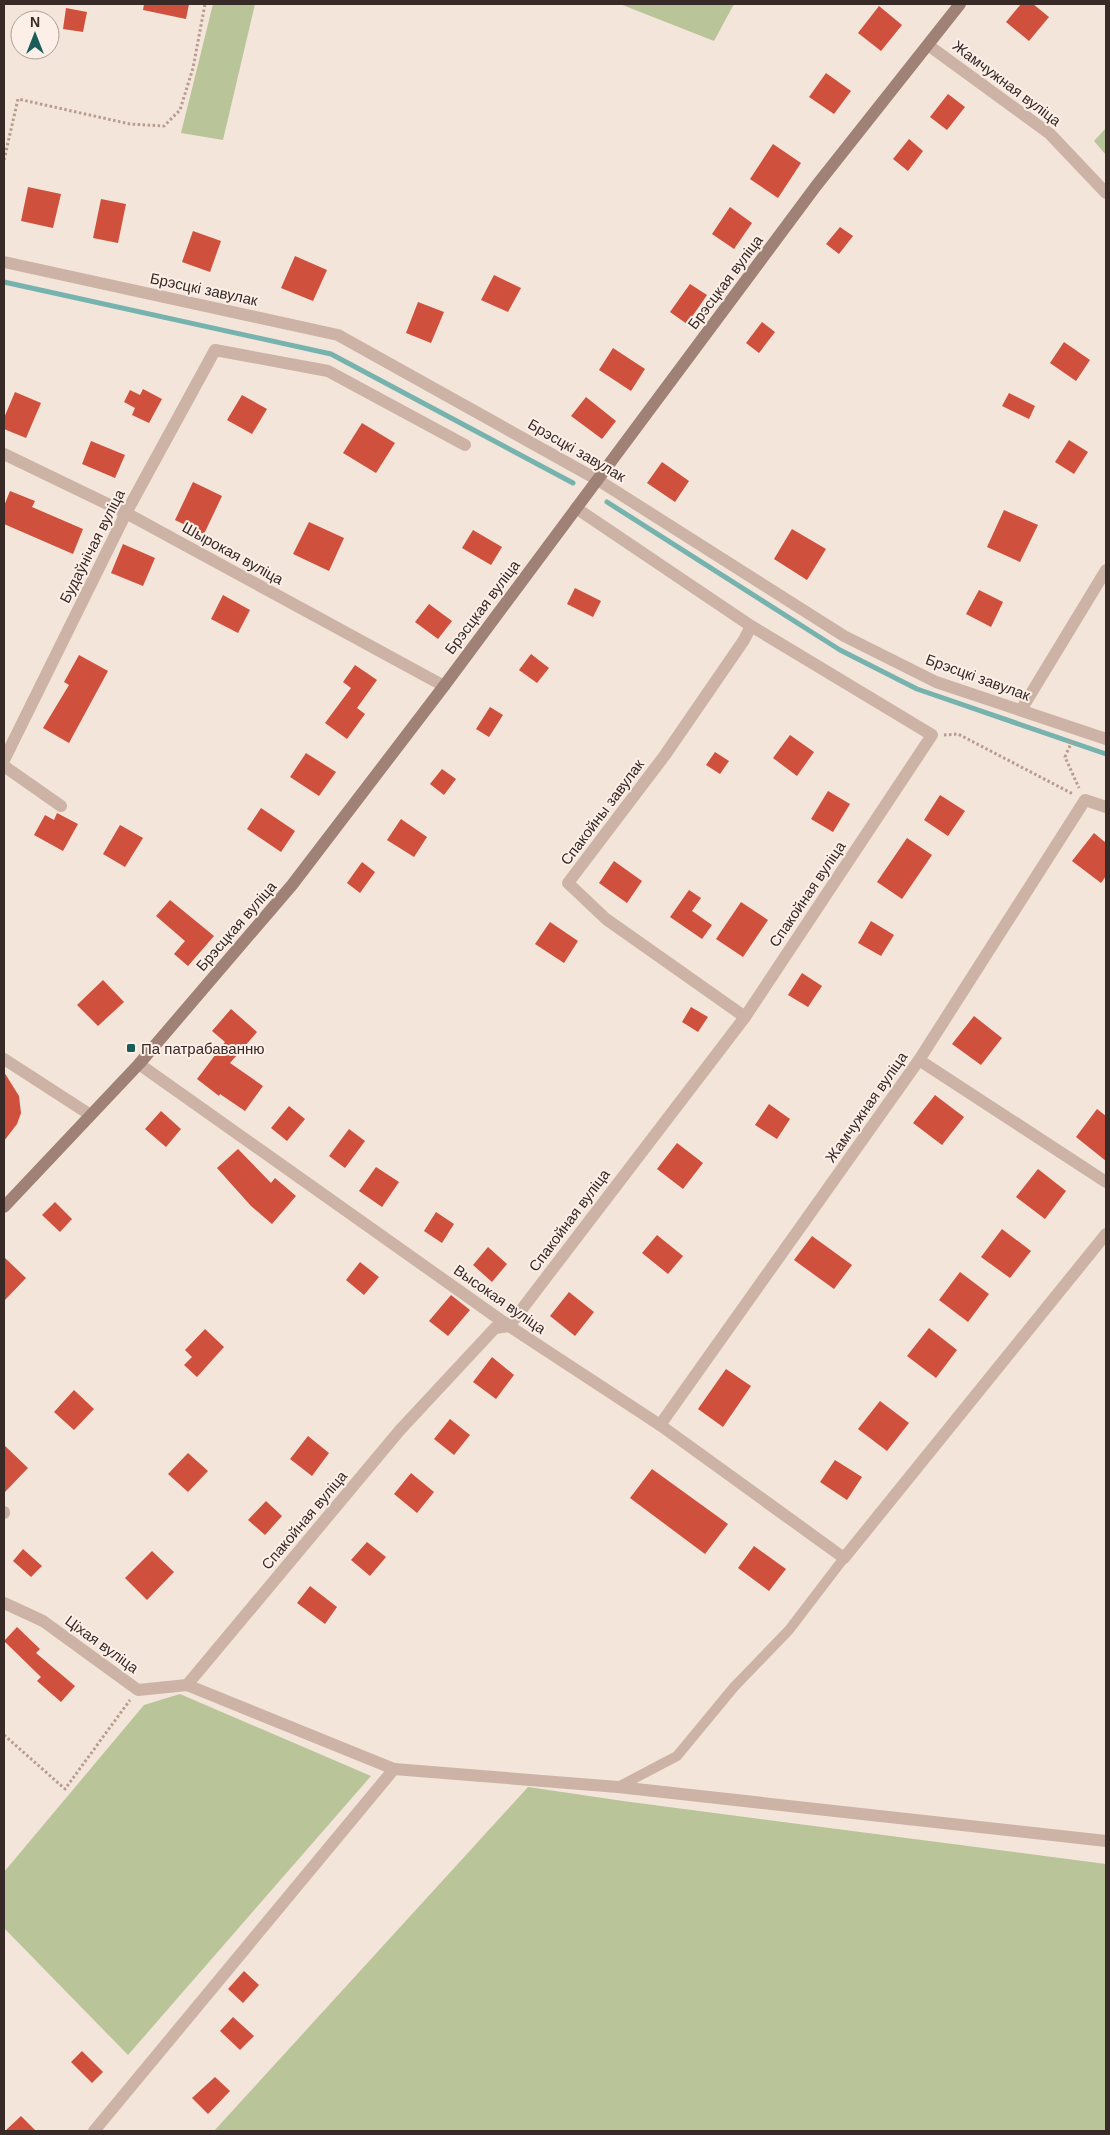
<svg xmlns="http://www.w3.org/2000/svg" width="1110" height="2135" viewBox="0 0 1110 2135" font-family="Helvetica,sans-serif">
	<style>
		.green { fill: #bac499 }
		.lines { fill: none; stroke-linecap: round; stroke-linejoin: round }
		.stream { stroke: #77b3ae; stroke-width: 5 }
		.building { fill: #ce503d }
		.path { stroke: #b89c8f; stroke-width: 3; stroke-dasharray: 2.5 2.5; stroke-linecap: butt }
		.lane { stroke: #ccb3a5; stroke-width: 10 }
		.street { stroke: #ccb3a5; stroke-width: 12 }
		.secondary { stroke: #a08176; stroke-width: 12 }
		.poi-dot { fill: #195c59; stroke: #fbefe7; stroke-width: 2 }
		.labels { text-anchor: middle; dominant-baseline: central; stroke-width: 4; stroke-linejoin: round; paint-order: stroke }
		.street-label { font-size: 15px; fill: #382a27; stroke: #fbefe7 }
		.poi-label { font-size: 15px; fill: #382a27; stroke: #fbefe7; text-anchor: start }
	</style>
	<rect width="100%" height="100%" fill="#f3e5da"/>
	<g class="green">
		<polygon points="213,4 255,4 223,140 181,133"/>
		<polygon points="620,4 734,4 714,41"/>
		<polygon points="1106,128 1106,155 1094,141"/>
		<polygon points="180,1694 371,1776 128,2055 4,1928 4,1872 144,1705"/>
		<polygon points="528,1787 623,1801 1106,1864 1106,2131 214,2131"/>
	</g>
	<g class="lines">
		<g class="stream">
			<polyline points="4,282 331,354 573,483"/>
			<polyline points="607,502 840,650 917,689 1106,754"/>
		</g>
	</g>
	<g class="building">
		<polygon points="144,4 189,4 186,19 143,10"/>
		<polygon points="1021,4 1033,4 1049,17 1029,41 1006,22"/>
		<polygon points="879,6 902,25 881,51 858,33"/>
		<polygon points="66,8 87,12 83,32 63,29"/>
		<polygon points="826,73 851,91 834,114 809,97"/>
		<polygon points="948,94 965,107 947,130 930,117"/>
		<polygon points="909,139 923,151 908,171 893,159"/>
		<polygon points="773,144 801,163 778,198 750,179"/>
		<polygon points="28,187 61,194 53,228 21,221"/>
		<polygon points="101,199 126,204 118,243 93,238"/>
		<polygon points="730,207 752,223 734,249 712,234"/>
		<polygon points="840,227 853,236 839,254 826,244"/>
		<polygon points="193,231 221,241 210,272 182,262"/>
		<polygon points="295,256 327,270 313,301 281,288"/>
		<polygon points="494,275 521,288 508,312 481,300"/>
		<polygon points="690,284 707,295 687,324 670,312"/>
		<polygon points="418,302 444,312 431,343 406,333"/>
		<polygon points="762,322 775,332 759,353 746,343"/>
		<polygon points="1064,342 1090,360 1076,381 1050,363"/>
		<polygon points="613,348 645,369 631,391 599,370"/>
		<polygon points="143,389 162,399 149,423 132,415 135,408 124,402 130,390 140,395"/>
		<polygon points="15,392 41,403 26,438 4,429 4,418"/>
		<polygon points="1009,393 1035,406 1029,419 1002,406"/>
		<polygon points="242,395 267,409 252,434 227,420"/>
		<polygon points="586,397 616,421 602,439 571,416"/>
		<polygon points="362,423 395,443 376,473 343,453"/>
		<polygon points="1069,440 1088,452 1074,474 1055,462"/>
		<polygon points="91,441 125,455 115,478 82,464"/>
		<polygon points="662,462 689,481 675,502 647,483"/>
		<polygon points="193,482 222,496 204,534 175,520"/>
		<polygon points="10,491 35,501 32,507 83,529 73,554 4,524 4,506"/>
		<polygon points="1004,510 1038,525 1020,562 987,547"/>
		<polygon points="309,522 344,538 329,571 293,554"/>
		<polygon points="792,529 826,549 807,580 774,559"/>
		<polygon points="473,530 502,547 491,565 462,548"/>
		<polygon points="123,544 155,558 143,586 111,573"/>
		<polygon points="575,588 601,601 593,617 567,604"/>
		<polygon points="979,590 1003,602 991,627 966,614"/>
		<polygon points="223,595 250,610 238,633 211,619"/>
		<polygon points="429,604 452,621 438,639 415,622"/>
		<polygon points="531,654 549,668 537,683 519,670"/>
		<polygon points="79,655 108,671 69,743 43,728 69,685 64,682"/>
		<polygon points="355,665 377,680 357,708 365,714 347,739 325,723 351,688 343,682"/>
		<polygon points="490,707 503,715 489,737 476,729"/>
		<polygon points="790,735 814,752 797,776 773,758"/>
		<polygon points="715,752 729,761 720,774 706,765"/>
		<polygon points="306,753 336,772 319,796 290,777"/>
		<polygon points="442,769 456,779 444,795 430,784"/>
		<polygon points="828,791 850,804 833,832 811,819"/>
		<polygon points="940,795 965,811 948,836 924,820"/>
		<polygon points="261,808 295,831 281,852 247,829"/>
		<polygon points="57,813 78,824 63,851 34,835 45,815 54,820"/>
		<polygon points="401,819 427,837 414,857 387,840"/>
		<polygon points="120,825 143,838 125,867 103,854"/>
		<polygon points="1094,833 1106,843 1106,876 1101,883 1072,861"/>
		<polygon points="907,838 932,855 902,899 877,882"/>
		<polygon points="614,861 642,881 627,903 599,883"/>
		<polygon points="362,862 375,872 360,893 347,883"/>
		<polygon points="689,890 701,898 692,911 712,925 702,939 670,917"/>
		<polygon points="170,900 214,936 188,966 174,954 185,941 156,916"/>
		<polygon points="741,902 768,920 743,957 716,939"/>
		<polygon points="871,921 894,935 881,956 858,943"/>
		<polygon points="550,922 578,941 564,963 535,944"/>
		<polygon points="802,973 822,986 808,1007 788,995"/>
		<polygon points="103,980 124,1002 98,1026 77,1005"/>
		<polygon points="691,1007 708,1017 698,1032 682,1022"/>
		<polygon points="231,1009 257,1032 230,1063 263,1086 245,1111 220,1094 219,1096 197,1079 225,1042 212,1031"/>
		<polygon points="974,1016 1002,1038 981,1065 952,1044"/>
		<polygon points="4,1072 19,1096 21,1113 17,1124 4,1141"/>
		<polygon points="935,1095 964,1117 942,1145 913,1123"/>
		<polygon points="769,1104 790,1119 777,1139 755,1125"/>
		<polygon points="289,1106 305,1119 287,1141 271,1128"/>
		<polygon points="1097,1109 1106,1116 1106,1161 1076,1137"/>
		<polygon points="161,1111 181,1129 166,1147 145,1129"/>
		<polygon points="349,1129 365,1141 345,1168 329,1156"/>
		<polygon points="677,1143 703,1163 683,1189 657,1169"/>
		<polygon points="238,1149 271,1183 275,1178 296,1196 272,1224 251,1206 217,1168"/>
		<polygon points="376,1167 399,1182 382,1207 359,1191"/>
		<polygon points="1038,1169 1066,1191 1045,1219 1016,1197"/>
		<polygon points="55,1202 72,1219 60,1232 42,1215"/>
		<polygon points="436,1212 454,1224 442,1243 424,1231"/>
		<polygon points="1002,1229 1031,1251 1010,1278 981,1257"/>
		<polygon points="657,1235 683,1256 668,1274 642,1253"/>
		<polygon points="812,1236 852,1265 834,1289 794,1260"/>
		<polygon points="488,1247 507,1264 492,1282 473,1265"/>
		<polygon points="4,1257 26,1278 4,1301"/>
		<polygon points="360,1262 379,1277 364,1295 346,1280"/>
		<polygon points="960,1272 989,1294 968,1322 939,1300"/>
		<polygon points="569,1292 594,1312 575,1336 550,1316"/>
		<polygon points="451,1295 470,1310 448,1336 429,1321"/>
		<polygon points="929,1328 957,1350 936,1378 907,1356"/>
		<polygon points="205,1329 224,1347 197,1377 184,1365 192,1357 185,1350"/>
		<polygon points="492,1357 514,1375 496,1399 473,1382"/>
		<polygon points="726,1369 751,1386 723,1427 698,1409"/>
		<polygon points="74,1390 94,1409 74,1430 54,1412"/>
		<polygon points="880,1401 909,1423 887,1451 858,1429"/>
		<polygon points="450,1419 470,1435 454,1455 434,1439"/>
		<polygon points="308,1436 329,1453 312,1476 290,1459"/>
		<polygon points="4,1445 28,1468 4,1493"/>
		<polygon points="188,1453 208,1471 188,1492 168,1474"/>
		<polygon points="835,1460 862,1477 847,1500 820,1482"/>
		<polygon points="652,1469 728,1524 705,1554 630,1498"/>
		<polygon points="411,1473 434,1492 417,1513 394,1494"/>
		<polygon points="266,1501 282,1516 265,1535 248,1520"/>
		<polygon points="367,1542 386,1557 370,1576 351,1560"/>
		<polygon points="754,1546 786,1569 769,1591 738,1568"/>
		<polygon points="23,1549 42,1566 31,1577 13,1561"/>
		<polygon points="152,1551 174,1572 147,1600 125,1578"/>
		<polygon points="310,1586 337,1607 325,1624 297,1603"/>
		<polygon points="17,1627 40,1649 36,1653 75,1686 61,1702 37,1681 41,1677 4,1641"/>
		<polygon points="244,1971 259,1985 243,2003 228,1989"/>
		<polygon points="233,2017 254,2036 240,2050 220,2031"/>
		<polygon points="82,2051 103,2072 92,2083 71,2062"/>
		<polygon points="215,2077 230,2091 208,2114 192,2098"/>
		<polygon points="21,2116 36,2131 5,2131"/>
	</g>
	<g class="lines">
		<g class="path">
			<polyline points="4,160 18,99 130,124 164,126 180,110 193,68 205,4"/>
			<polyline points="944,735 958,734 1073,794"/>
			<polyline points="1072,741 1065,757 1079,788"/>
			<polyline points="4,1735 65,1789 130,1700"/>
		</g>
		<polyline class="lane" points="618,1787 677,1756 734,1687 789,1630 844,1558"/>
		<g class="street">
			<polyline points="928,45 1050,134 1106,193"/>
			<polyline points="4,262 338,335 598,480 844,636 936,682 1106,739"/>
			<polyline points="4,454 126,513 444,686"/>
			<polyline points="1021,710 1106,570"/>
			<polyline points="4,760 126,513 215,350 328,371 465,445"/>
			<polyline points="4,766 61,806"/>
			<polyline points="745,1017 606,919 568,883 665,755 744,640 751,626"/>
			<polyline points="4,1059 89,1114"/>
			<polyline points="919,1060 1106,1182"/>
			<polyline points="139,1064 509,1326 660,1425 844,1558 1106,1234"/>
			<polyline points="660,1425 919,1060 1085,800 1106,807"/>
			<polyline points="4,1513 4,1512"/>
			<polyline points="4,1603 43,1621 138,1690 187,1685 394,1769 618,1787 1106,1841"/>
			<polyline points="187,1685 400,1430 495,1328 509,1326 745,1017 932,735 751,626 576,508"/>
			<polyline points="94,2131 394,1769"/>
		</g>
		<polyline class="secondary" points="4,1207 139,1064 292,885 444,686 816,186 960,4"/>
	</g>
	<rect class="poi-dot" x="126" y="1043" width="10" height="10" rx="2.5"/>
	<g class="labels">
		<g class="street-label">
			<text transform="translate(1007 83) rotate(37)">Жамчужная вуліца</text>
			<text transform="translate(725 282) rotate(-53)">Брэсцкая вуліца</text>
			<text transform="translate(204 289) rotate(12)">Брэсцкі завулак</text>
			<text transform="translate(577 450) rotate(30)">Брэсцкі завулак</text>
			<text transform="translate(92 546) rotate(-63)">Будаўнічая вуліца</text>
			<text transform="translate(233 553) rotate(29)">Шырокая вуліца</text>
			<text transform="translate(482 607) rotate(-53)">Брэсцкая вуліца</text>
			<text transform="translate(978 677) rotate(20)">Брэсцкі завулак</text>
			<text transform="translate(602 812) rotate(-53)">Спакойны завулак</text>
			<text transform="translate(807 894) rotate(-56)">Спакойная вуліца</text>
			<text transform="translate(236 926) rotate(-49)">Брэсцкая вуліца</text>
			<text transform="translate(866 1107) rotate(-55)">Жамчужная вуліца</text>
			<text transform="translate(569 1220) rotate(-53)">Спакойная вуліца</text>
			<text transform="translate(500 1299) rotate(35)">Высокая вуліца</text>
			<text transform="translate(304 1520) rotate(-50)">Спакойная вуліца</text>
			<text transform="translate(102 1644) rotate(36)">Ціхая вуліца</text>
		</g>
		<g class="poi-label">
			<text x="141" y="1048">Па патрабаванню</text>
		</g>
	</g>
	<rect width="1110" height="2135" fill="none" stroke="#382a27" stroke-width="10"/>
	<g transform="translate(35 35)"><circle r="24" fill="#fbefe7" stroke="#ada09a"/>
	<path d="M0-4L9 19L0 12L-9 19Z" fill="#195c59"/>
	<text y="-8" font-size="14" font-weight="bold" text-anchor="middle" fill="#382a27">N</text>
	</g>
</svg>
